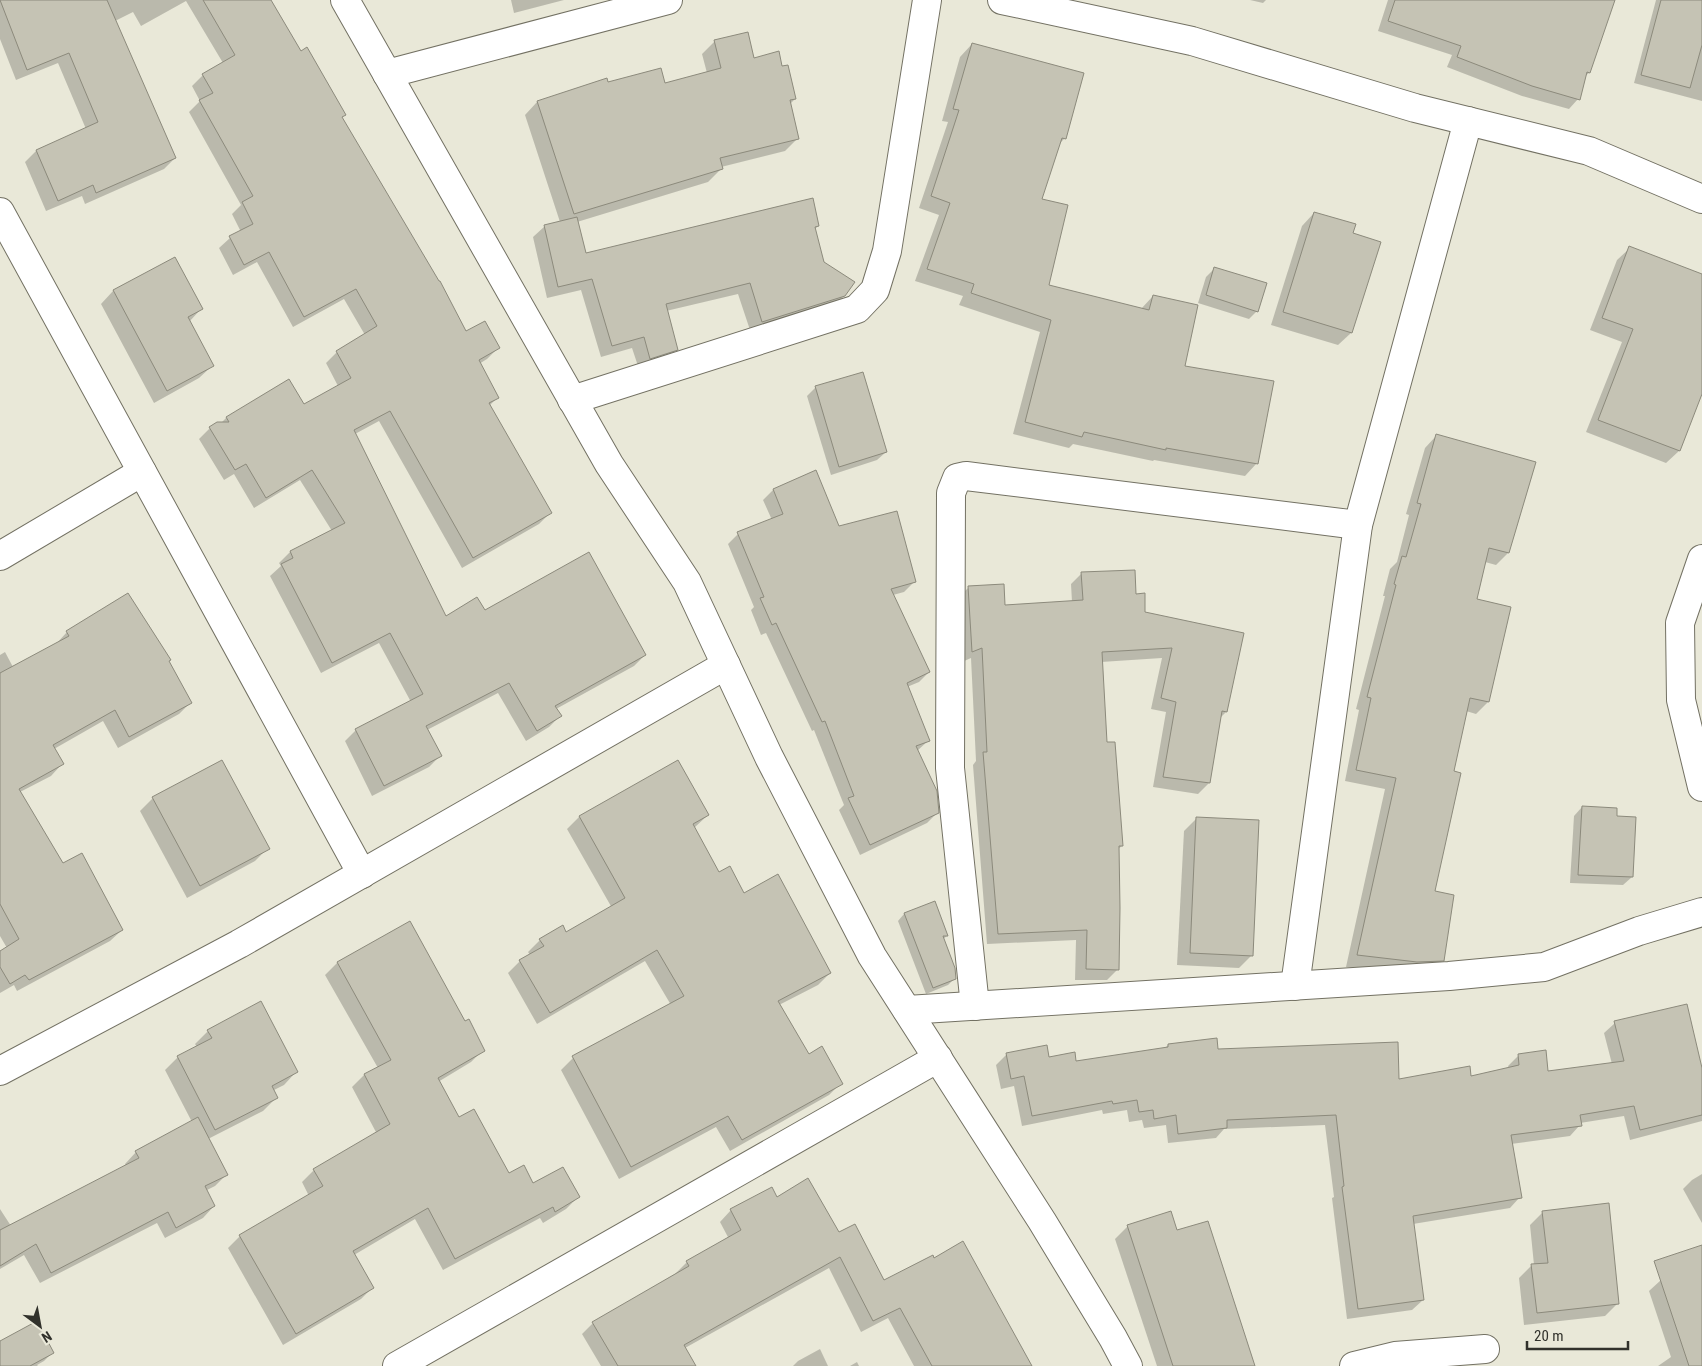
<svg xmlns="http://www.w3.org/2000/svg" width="1702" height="1366" viewBox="0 0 1702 1366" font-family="'Roboto Condensed',sans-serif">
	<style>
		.shadow { fill: #0003 }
		.building { fill: #c5c3b4; stroke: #8c8a7c }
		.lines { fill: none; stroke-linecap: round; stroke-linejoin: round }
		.minor-casing { stroke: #737163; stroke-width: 30 }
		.minor { stroke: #fff; stroke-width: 28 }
	</style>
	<rect width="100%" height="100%" fill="#e9e8d8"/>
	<g class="shadow">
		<polygon points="0,0 262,0 341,118 466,333 498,348 487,359 479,364 498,397 489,406 550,513 539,524 462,568 379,421 355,434 446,618 484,612 645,655 634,666 556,709 560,716 549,727 526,741 498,693 427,730 440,756 429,767 372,796 345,741 356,730 411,702 379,643 321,673 270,576 281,566 279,563 290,552 332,531 300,480 254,508 234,474 224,480 199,439 210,428 221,423 226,418 289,381 303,405 338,386 326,363 337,352 365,335 344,299 293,327 257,262 233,275 219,248 230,238 241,232 232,214 241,205 189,112 200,101 192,86 203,75 223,63 186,1 141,26 133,12 115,21 175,158 164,169 85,204 82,196 46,211 25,162 36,151 86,129 58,63 16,80 0,39"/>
		<polygon points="511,0 564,0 514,13"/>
		<polygon points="1250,0 1266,0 1263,3"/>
		<polygon points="1388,0 1605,0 1589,73 1585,76 1578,99 1569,109 1522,96 1447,67 1452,55 1378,31"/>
		<polygon points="1656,0 1702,0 1702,101 1634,83"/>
		<polygon points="715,41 753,59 781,68 795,99 790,104 798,138 785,151 721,167 721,169 708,182 577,222 586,255 818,226 815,229 823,262 844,296 832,308 751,333 738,294 666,311 677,349 666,361 639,369 632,348 601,357 581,290 547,298 533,237 545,226 560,222 525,115 537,102 606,80 607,84 664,85 707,73 702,54"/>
		<polygon points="972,44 1065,138 1059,144 1040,200 1047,286 1141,309 1153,296 1183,367 1257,463 1245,476 1154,460 1153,461 1073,444 1069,448 1013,434 1040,332 959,305 963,296 915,281 939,215 919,208 948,122 942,121 960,57"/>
		<polygon points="1314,213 1351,234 1351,333 1338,345 1271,325 1302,226"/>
		<polygon points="1630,248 1702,275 1702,394 1701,394 1679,451 1666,463 1586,432 1622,342 1590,330 1617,260"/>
		<polygon points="174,259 201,309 189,322 212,366 199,378 154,403 101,304 113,291"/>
		<polygon points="1215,268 1257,311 1249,319 1198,303 1206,277"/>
		<polygon points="816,387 886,452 877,460 831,475 807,396"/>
		<polygon points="1436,436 1534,462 1508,553 1496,565 1485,562 1475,600 1509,608 1488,702 1476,714 1466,711 1453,772 1434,892 1443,960 1431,972 1404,974 1346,967 1385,789 1345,781 1359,710 1356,709 1385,596 1383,596 1390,569 1397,562 1409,515 1406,514 1425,448"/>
		<polygon points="773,490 838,528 914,582 904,592 893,595 929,672 919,682 907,687 929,740 917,751 938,812 927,823 860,855 839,810 844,805 814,730 812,731 766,633 761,635 751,610 754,607 728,544 738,534 772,520 763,500"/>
		<polygon points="1082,573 1135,595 1144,613 1226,712 1219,719 1209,783 1198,794 1153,787 1166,712 1151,709 1162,658 1101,662 1106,744 1122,846 1118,849 1118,969 1107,980 1075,980 1076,940 987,944 973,765 976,761 971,658 962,662 958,598 969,587 1004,606 1072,602 1071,584"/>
		<polygon points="67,632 168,662 190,703 179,714 118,748 103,721 54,749 62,764 51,776 20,792 62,865 122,930 110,941 17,991 14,985 0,993 0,952 7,948 0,936 0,655 5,652 13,667 56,644"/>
		<polygon points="678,762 708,815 694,828 718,874 744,894 830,973 818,985 779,1005 809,1055 841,1083 829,1095 730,1151 716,1127 619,1179 561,1070 573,1058 671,1005 645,961 537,1024 508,973 520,961 530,955 528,952 540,940 566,934 612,908 567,829 579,817"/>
		<polygon points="153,798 268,848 255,861 187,898 140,811"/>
		<polygon points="1582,807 1616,817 1632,877 1623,885 1570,883 1574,816"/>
		<polygon points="1196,819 1252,955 1239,968 1177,965 1184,831"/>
		<polygon points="934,903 947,936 943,939 955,978 948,985 926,994 898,921 904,914"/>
		<polygon points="409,923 465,1023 483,1050 471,1062 438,1082 459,1118 508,1175 533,1185 578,1197 566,1209 543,1223 540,1218 443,1270 415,1219 354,1255 373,1287 361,1299 283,1345 228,1248 240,1236 309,1196 302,1182 314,1170 377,1134 352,1087 364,1075 378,1068 325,975 337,963"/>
		<polygon points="1615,1023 1702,1073 1702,1121 1630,1140 1624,1116 1580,1123 1580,1125 1570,1136 1511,1144 1520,1197 1510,1208 1413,1224 1423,1300 1412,1310 1347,1319 1332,1198 1334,1197 1325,1125 1224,1129 1216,1138 1168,1143 1166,1125 1144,1128 1142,1120 1129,1122 1127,1110 1103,1114 1102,1110 1022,1126 1014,1086 1001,1089 996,1065 1007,1054 1075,1063 1164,1049 1168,1045 1217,1050 1398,1080 1470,1078 1509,1069 1508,1066 1519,1055 1547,1072 1612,1064 1604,1033"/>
		<polygon points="208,1031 296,1072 284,1085 272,1091 276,1098 263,1111 208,1139 226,1175 215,1186 205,1191 214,1206 203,1218 165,1238 157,1223 40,1283 24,1255 0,1269 0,1209 11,1226 126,1167 125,1164 136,1152 192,1122 165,1070 178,1057 197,1047 195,1044"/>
		<polygon points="1702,1174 1702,1223 1683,1189 1692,1180"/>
		<polygon points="777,1198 838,1234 884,1281 1030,1366 914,1366 888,1318 861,1332 829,1268 685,1348 694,1366 601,1366 582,1334 593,1323 675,1274 687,1262 729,1239 720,1222 731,1210"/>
		<polygon points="1543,1212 1618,1303 1605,1316 1524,1325 1519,1278 1532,1265 1534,1265 1530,1225"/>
		<polygon points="1128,1226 1176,1232 1251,1366 1157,1366 1115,1239"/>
		<polygon points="1702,1266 1702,1366 1658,1366 1671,1357 1649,1291 1661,1280"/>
		<polygon points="0,1343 52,1353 44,1361 37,1365 38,1366 0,1366"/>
		<polygon points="820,1349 828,1366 793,1366 798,1361"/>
		<polygon points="857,1362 859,1366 850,1366"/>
	</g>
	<g class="building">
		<polygon points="0,0 107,0 176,158 96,193 93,185 58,201 36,150 98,122 69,53 27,70"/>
		<polygon points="203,0 271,0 301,51 307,47 346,115 342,117 439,281 440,281 466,331 485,321 500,348 479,360 499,398 489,403 552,513 473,558 390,411 354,430 446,616 477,597 485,610 589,552 646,655 555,706 562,716 537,731 509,683 426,726 442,756 384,786 355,729 423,694 390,633 332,663 281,564 293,558 290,551 345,523 312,470 266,498 246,464 235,470 209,427 217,422 229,422 226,417 289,379 304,404 351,378 336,351 377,326 356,289 304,317 269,252 244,265 229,236 253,224 242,202 253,196 199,100 213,93 202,74 235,55"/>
		<polygon points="1395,0 1615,0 1590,73 1587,72 1580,100 1532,86 1457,57 1461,46 1388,21"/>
		<polygon points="1661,0 1702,0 1702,45 1690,88 1641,75"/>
		<polygon points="748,32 754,58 779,51 782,66 788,65 796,99 790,100 799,139 720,158 723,169 574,214 537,101 607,78 608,82 661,68 665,83 721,68 714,40"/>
		<polygon points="972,43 1084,73 1066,139 1062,138 1042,199 1068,205 1049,285 1149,310 1153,295 1198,305 1185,366 1274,381 1258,464 1166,448 1166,450 1084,432 1082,437 1025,422 1051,320 971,293 974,284 927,269 950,203 931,196 959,110 953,109"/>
		<polygon points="813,198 819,226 815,227 824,262 855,282 845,296 762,322 750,283 666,304 678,350 650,359 644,337 612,346 592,279 558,287 544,225 577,217 586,253"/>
		<polygon points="1314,212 1356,224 1353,233 1381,242 1352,333 1283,312"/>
		<polygon points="1629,246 1702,274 1702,394 1680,451 1598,420 1633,329 1602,318"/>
		<polygon points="175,257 203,309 188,317 214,366 167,391 113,290"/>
		<polygon points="1214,267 1267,283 1258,312 1206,295"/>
		<polygon points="863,372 887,452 839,467 815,386"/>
		<polygon points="1436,434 1536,462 1509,553 1489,548 1477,599 1511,607 1489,702 1470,698 1454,771 1461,773 1435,891 1454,895 1444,961 1417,962 1357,955 1396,778 1356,770 1371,698 1367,697 1396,585 1394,584 1402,556 1406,557 1421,504 1417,503"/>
		<polygon points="816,470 839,526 897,511 916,582 891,589 930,672 907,683 930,741 916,746 937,791 939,813 870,845 848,798 854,796 825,721 822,722 776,623 772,625 760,598 764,597 737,532 783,514 773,489"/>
		<polygon points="1135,570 1136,594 1145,593 1145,612 1244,633 1227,712 1222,711 1210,783 1163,777 1176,702 1161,698 1172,648 1102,652 1107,742 1115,742 1123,846 1119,846 1120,908 1119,970 1086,969 1087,930 998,934 983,752 987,752 982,648 972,652 968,586 1004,584 1005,605 1083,600 1081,572"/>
		<polygon points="128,593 171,660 169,661 192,703 129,737 115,710 53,745 64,764 19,789 63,863 82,853 123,930 29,980 25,975 10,984 0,967 0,951 19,939 0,904 0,673 69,636 66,631"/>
		<polygon points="222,760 270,849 200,886 152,797"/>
		<polygon points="678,760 709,815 693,824 719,872 730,866 744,893 778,874 831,973 778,1001 809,1054 822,1046 843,1084 742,1140 728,1116 631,1167 572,1056 684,996 657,950 550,1013 519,960 544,946 539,939 563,925 566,932 625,898 579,816"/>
		<polygon points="1582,806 1617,808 1617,816 1636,817 1633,877 1578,875"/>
		<polygon points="1196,817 1259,820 1253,956 1190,953"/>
		<polygon points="935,901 948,936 943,936 955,968 956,979 933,988 904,913"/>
		<polygon points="410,921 465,1021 469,1019 485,1051 438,1078 459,1117 474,1109 509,1173 524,1165 533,1183 563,1167 580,1197 555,1212 553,1207 455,1259 428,1208 353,1251 374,1288 296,1334 239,1235 323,1186 313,1169 390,1124 364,1074 391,1060 337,962"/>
		<polygon points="261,1001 298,1072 272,1086 278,1098 215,1130 177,1056 212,1038 207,1030"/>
		<polygon points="1687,1004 1702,1068 1702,1115 1640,1130 1634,1106 1580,1115 1582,1126 1511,1135 1522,1198 1413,1216 1424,1300 1358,1309 1342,1187 1344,1186 1336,1115 1227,1120 1227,1128 1178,1134 1176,1115 1154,1119 1153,1110 1139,1112 1137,1100 1113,1104 1112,1101 1032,1116 1024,1076 1011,1079 1006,1053 1047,1045 1049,1057 1075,1052 1076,1061 1168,1047 1168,1044 1217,1038 1218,1049 1398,1042 1399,1079 1470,1066 1471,1076 1519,1065 1518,1054 1546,1050 1548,1071 1624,1061 1614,1021"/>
		<polygon points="198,1117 228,1175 205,1186 215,1206 176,1228 168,1212 51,1273 36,1244 0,1266 0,1230 139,1158 135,1151"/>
		<polygon points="808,1178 839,1232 855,1224 884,1280 933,1255 934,1258 963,1241 1032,1366 932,1366 900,1308 873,1321 840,1257 684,1345 696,1366 618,1366 592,1322 689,1266 686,1261 741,1230 730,1209 772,1187 777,1197"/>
		<polygon points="1609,1203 1619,1304 1537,1313 1531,1264 1548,1263 1542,1211"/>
		<polygon points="1171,1211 1177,1230 1208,1221 1255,1366 1173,1366 1127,1225"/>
		<polygon points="1702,1245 1702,1366 1689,1366 1654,1261"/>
		<polygon points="37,1321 54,1353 30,1366 0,1366 0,1341"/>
	</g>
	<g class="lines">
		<defs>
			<g id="minor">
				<polyline points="345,0 609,464 687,582 769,757 872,956 1042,1221 1113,1338 1128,1366"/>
				<polyline points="1002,0 1192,41 1415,108 1589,151 1702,199"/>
				<polyline points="387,74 668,0"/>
				<polyline points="0,212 362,874"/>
				<polyline points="572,400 857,309 875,290 887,251 927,0"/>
				<polyline points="0,556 142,472"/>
				<polyline points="1702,559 1680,623 1681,700 1702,787"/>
				<polyline points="1295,986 1358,525 1468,121"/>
				<polyline points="975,1006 950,768 951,493 957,478 966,476 1358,525"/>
				<polyline points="907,1010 1449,976 1544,967 1639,931 1702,912"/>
				<polyline points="0,1071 239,944 726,665"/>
				<polyline points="397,1366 938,1058"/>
				<polyline points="1354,1366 1395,1356 1485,1349"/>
			</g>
		</defs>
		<use href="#minor" class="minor-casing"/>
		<use href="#minor" class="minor"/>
	</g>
	<g transform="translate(40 1326) rotate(148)" stroke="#e9e8d8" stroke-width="4" paint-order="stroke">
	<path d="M0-4L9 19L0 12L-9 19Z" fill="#31312b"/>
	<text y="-8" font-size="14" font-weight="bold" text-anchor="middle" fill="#31312b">N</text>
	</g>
	<path d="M1527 1341v8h101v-8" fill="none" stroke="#31312b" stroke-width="2.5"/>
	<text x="1534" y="1341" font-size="15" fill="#31312b" stroke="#e9e8d8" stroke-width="4" paint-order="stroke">20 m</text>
</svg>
